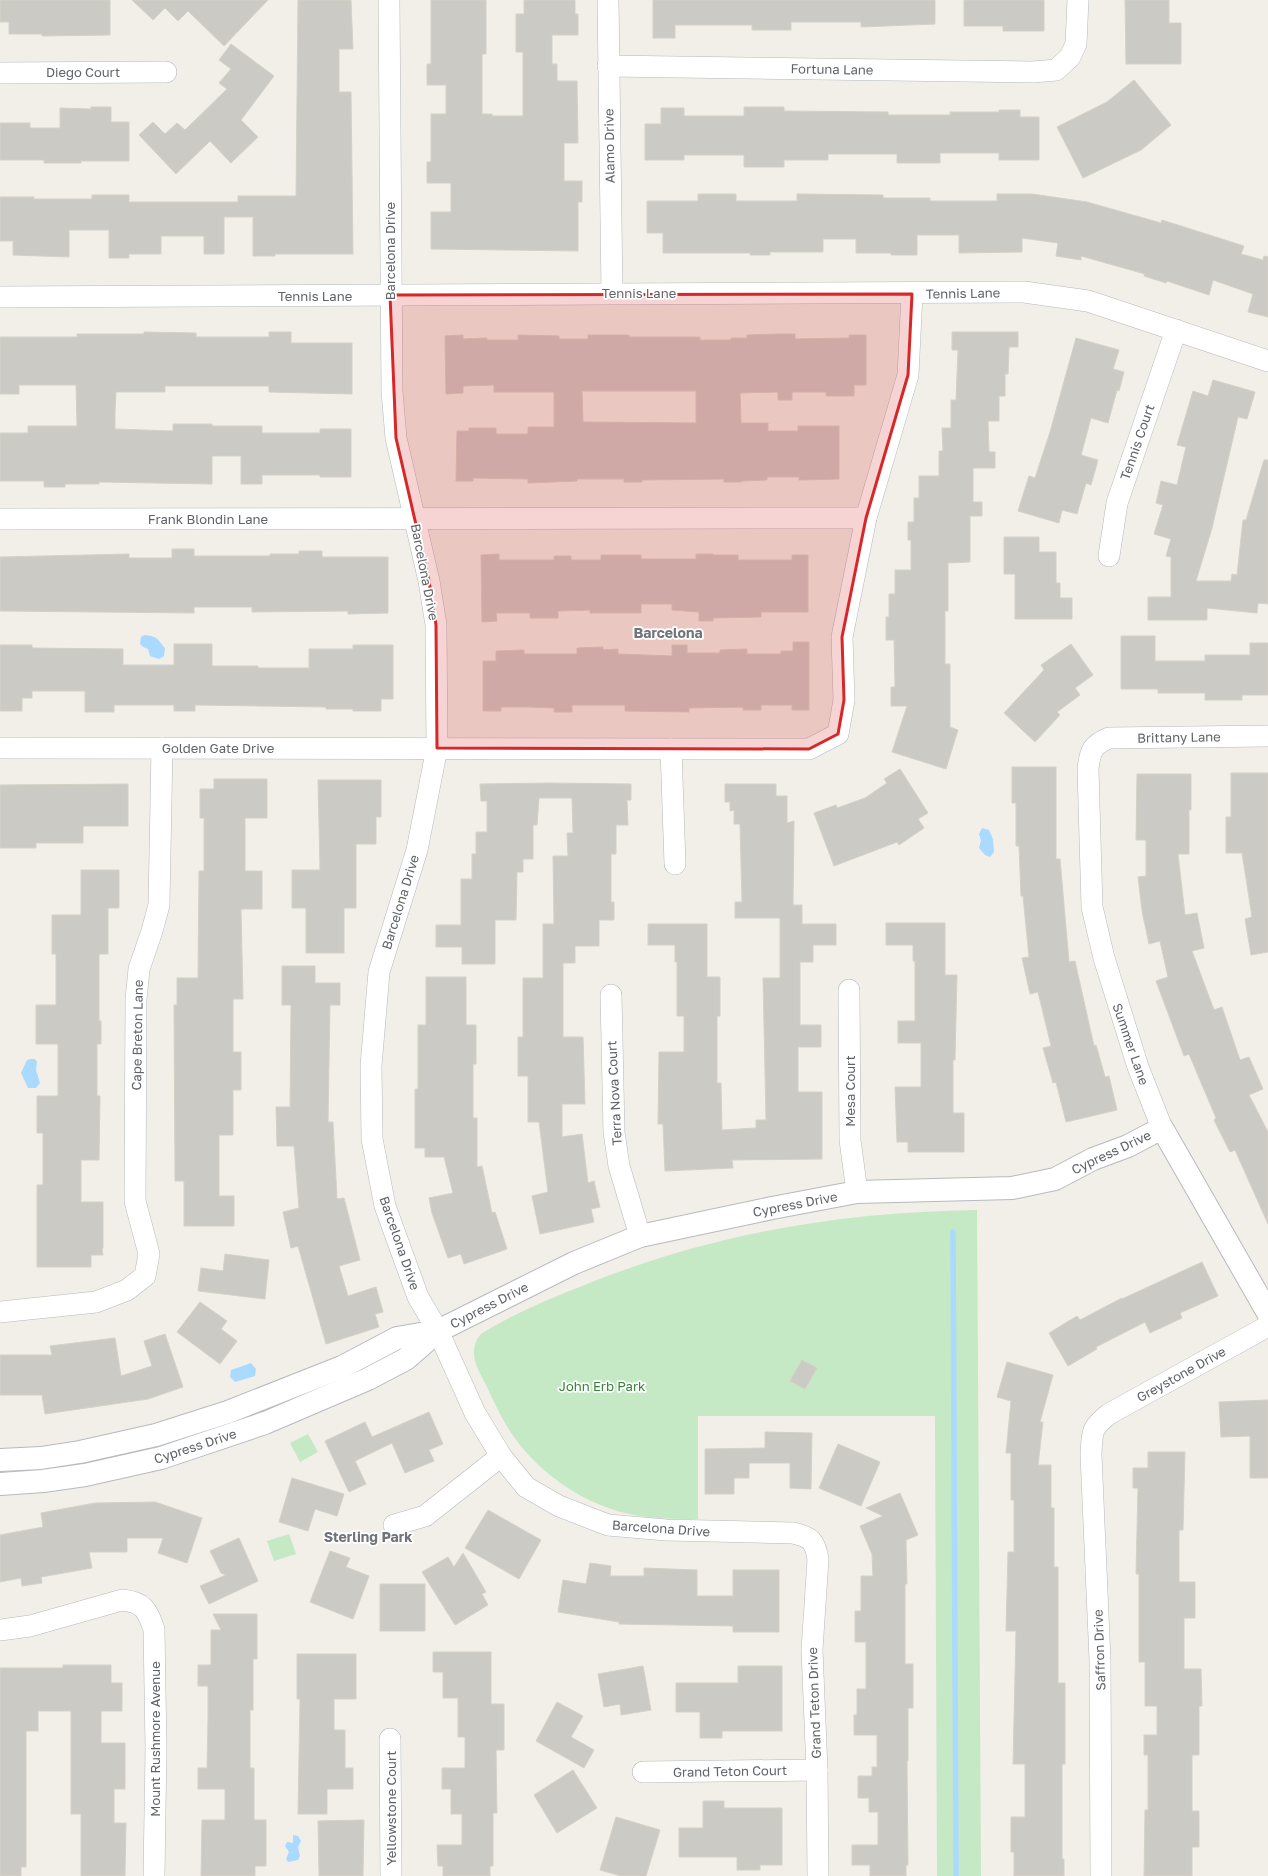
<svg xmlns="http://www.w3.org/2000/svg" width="1268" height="1876" viewBox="0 0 1268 1876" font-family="'Golos Text',sans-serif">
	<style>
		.green { fill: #c5e8c5 }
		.water { fill: #aadaff }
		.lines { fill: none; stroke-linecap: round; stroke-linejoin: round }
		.stream { stroke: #aadaff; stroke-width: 5.5 }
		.building { fill: #cccac5; stroke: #d6d1c6; fill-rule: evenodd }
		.street-casing { stroke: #b5b8bc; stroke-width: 22 }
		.secondary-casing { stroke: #b6babf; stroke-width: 24 }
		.street { stroke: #fff; stroke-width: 21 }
		.secondary { stroke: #fff; stroke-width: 22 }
		.marked { fill: #d62828; fill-opacity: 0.2; stroke: #d62828; stroke-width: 3; stroke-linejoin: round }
		.labels { text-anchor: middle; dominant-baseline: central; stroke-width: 3.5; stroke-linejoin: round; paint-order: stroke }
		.street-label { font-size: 13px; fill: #5f6368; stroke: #fff }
		.park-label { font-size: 13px; fill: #348238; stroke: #fff }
		.neighbourhood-label { font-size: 14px; font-weight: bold; fill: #70757a; stroke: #fff }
	</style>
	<rect width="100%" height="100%" fill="#f1efe8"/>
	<g class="green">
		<path d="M977,1210L981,1876H937L935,1416H698V1519C677,1519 655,1519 634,1515C587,1506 542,1476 514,1437C503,1422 495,1404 487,1387C478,1369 466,1352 481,1334C514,1313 552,1298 587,1284C714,1233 841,1212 977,1210Z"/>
		<polygon points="308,1434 318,1452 300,1462 290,1443"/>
		<polygon points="289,1534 296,1554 274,1561 267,1541"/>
	</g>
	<g class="water">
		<path d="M144,635C158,636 157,639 165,648L164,656L159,659L150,656L148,649L143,647L140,644L141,637Z"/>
		<polygon points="982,828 989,830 993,839 994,852 990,857 985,855 979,848 981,841 979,834"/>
		<polygon points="31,1059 35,1059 37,1062 36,1070 40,1083 36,1088 28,1088 21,1073 27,1060"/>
		<polygon points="251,1363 256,1369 255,1376 235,1382 230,1377 231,1370"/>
		<polygon points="293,1835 298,1836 301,1841 298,1847 300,1856 298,1860 288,1862 286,1859 289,1852 285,1846 287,1842 293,1843"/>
	</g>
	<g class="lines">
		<polyline class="stream" points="953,1232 956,1876"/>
	</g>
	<g class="building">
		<polygon points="0,0 110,0 110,35 42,36 42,34 9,34 9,22 0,22"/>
		<polygon points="132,0 268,0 224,46 188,11 178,21 165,8 153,20"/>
		<polygon points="298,0 351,0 353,49 339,49 339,92 351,92 353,254 275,254 275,256 253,256 253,217 224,217 224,254 204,254 204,236 161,236 161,254 129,254 129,258 109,258 109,230 69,230 69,257 13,255 13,241 0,241 0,197 34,197 34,199 92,199 92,195 129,195 129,202 238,202 238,196 296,196"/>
		<polygon points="431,0 486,0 486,54 482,54 482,114 492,114 492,116 523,116 523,52 516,52 516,14 524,14 524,0 575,0 575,14 578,14 578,35 552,35 552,64 557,64 557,81 577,81 578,143 564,143 564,181 582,181 582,202 578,202 578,251 431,249 431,212 451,212 451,183 427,183 427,162 431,162 431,114 446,114 446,85 427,85 427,64 431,64"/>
		<polygon points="653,0 935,0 935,24 861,27 861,22 791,22 791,30 752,30 752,25 675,25 675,38 653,38"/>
		<polygon points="964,0 1044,0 1044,31 1003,31 1003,26 964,26"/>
		<polygon points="1125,0 1169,0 1169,23 1181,23 1181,64 1126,64"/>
		<polygon points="231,44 274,76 241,120 258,137 231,163 210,141 176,174 139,135 153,122 165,134 177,123 185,130 227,89 219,83 231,69 219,60"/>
		<polygon points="1134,80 1171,125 1141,150 1083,178 1057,127 1107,102"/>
		<polygon points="91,107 111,107 111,122 129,122 129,161 81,161 81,163 44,163 44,160 0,160 0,123 30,123 30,128 60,128 60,108 91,109"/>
		<polygon points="744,107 784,107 784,111 888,112 888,115 950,115 950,112 999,112 999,110 1020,110 1020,117 1039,117 1039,160 999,160 999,153 940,153 940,163 897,163 897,154 828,154 828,160 784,160 784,167 744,167 744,155 684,155 684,160 645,160 645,124 661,124 661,108 684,108 684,116 744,116"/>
		<polygon points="698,194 736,194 736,201 797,201 797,194 883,195 883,198 930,198 930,201 997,201 997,194 1032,194 1087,202 1161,223 1162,220 1244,246 1241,254 1263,260 1264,256 1268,257 1268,317 1248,312 1253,294 1213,280 1209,295 1167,281 1166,283 1144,276 1145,274 1081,256 1081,260 1056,256 1058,243 1022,238 1022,252 959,253 959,235 917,235 917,255 891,255 891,253 856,253 856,239 823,239 823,252 770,252 770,255 750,255 750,253 663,253 663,233 647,233 647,201 698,201"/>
		<polygon points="144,332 196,333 196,337 269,337 269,332 291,332 291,343 352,343 352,394 269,392 269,386 165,386 165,392 116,392 115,411 115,429 173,431 173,424 212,424 212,426 262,426 262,433 320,433 320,429 351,429 351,477 320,477 320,475 262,475 262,484 241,484 241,456 212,456 212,484 99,482 99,484 65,484 65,487 44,487 44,481 0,481 0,433 28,433 28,426 77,426 76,385 19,385 19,394 0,394 0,337 77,337 77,334 144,334"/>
		<polygon points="952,332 1018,332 1018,347 1009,347 1008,374 1005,374 1005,396 999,396 999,421 988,421 989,452 995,452 995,468 973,468 973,502 982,502 982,516 970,516 970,562 948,563 948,611 945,611 945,664 950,664 950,727 958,730 946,769 892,752 907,706 891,706 891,687 895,687 894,640 886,640 886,617 889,617 889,594 895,594 895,570 911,570 911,540 908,540 908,522 914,522 914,498 919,498 919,476 939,476 939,451 943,451 942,428 951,428 951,400 956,400 958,350 952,350"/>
		<path d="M778,334H795V339L849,338V335H866V385H854V396H826V392H792V400H778V392L740,393L741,423H768V431H798V426H839V479L799,480V477H767V480L741,481V482H724V479L642,480V482H624V479H577V481L528,483V479L473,478V481H456L457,431H469V428H496V434H528V427H554V392H494V385L463,386V393L446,394L445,336L463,335V339L487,338V340H518V335L559,336V339H588V335H629V337H700V340H731V338H747V335ZM582,391H696V423L583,422Z"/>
		<polygon points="1076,338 1119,350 1113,369 1124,372 1119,391 1117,390 1108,423 1091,418 1081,455 1098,460 1091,485 1086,483 1077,514 1062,510 1059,523 1018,511 1029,476 1035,478 1050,432"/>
		<polygon points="1213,380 1255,392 1247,419 1238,417 1212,528 1196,581 1231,581 1232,574 1237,575 1243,520 1246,520 1264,460 1268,460 1268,604 1258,603 1257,613 1207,608 1207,620 1148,620 1148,597 1171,597 1171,557 1166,556 1171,539 1154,534 1163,505 1156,503 1161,481 1177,485 1186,447 1177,445 1193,391 1208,396"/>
		<polygon points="1004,537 1039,537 1039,552 1056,552 1056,583 1060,583 1060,598 1072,598 1072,619 1015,619 1015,574 1004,574"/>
		<polygon points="172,549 194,549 194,556 270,556 270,554 299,554 299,551 322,551 322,557 388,557 388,613 348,614 348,611 252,612 252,607 194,607 194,613 0,611 0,557 129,554 129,558 172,558"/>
		<polygon points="499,554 499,560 554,560 554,556 571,556 571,560 601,560 601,555 641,555 641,559 696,559 696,554 713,554 713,555 738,555 738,560 792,560 792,555 808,555 808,612 761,612 761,617 713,618 713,621 699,621 699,612 672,610 672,604 641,604 641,613 590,613 590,610 558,611 558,618 530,618 530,613 496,613 497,621 482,622 481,555"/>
		<polygon points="1121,636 1155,636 1155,661 1205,661 1205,655 1250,655 1250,643 1268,643 1268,695 1242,695 1242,700 1205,700 1205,693 1158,693 1158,689 1121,689"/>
		<polygon points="793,642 809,642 809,710 792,710 792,705 761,705 761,710 743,710 743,707 689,708 689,712 625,711 625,705 572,705 572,712 554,712 554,708 531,707 501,707 501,711 483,711 483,661 496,661 496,651 524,650 524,654 577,654 577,648 603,647 603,650 618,649 618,654 672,656 672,645 687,645 687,653 720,653 720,650 747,649 747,654 781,654 781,651 793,651"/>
		<polygon points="174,644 212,644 212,666 258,666 258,668 309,668 309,649 353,649 353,645 393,645 393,699 381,699 381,711 353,711 353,709 326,709 326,707 195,705 195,711 174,711 174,705 114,705 114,712 85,712 85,691 32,691 32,698 22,698 22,711 0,711 0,645 32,645 32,648 123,649 123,665 174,665"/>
		<polygon points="1071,644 1093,675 1075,688 1080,695 1057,712 1060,715 1035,742 1004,713 1044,670 1041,665"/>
		<polygon points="1012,767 1056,767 1056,859 1060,859 1069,962 1075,961 1094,1046 1096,1045 1105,1077 1109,1076 1117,1110 1066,1122 1056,1082 1053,1083 1043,1048 1051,1046 1038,992 1030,994 1022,958 1029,957 1023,896 1021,896 1019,846 1016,846 1016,803 1012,803"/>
		<polygon points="900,769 928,813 918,819 924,828 899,845 897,842 834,866 814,813 836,805 837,808 865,798 887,783 884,779"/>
		<polygon points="1231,773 1268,773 1268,952 1251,955 1245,919 1252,917 1242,853 1226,853 1226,817 1231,817"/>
		<polygon points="1137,774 1191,774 1191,810 1189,810 1189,854 1178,854 1185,915 1197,913 1204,948 1192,951 1214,1010 1222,1007 1240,1060 1249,1057 1263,1089 1249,1095 1268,1132 1268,1224 1235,1150 1230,1152 1214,1120 1216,1118 1189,1054 1184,1056 1156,981 1168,977 1160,941 1149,944 1142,911 1138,877 1146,876 1146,840 1136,840"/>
		<polygon points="214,779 267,779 267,818 245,818 245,871 262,871 262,909 241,909 243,999 233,999 233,1052 241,1052 241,1090 233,1090 233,1135 219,1135 219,1196 234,1196 234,1226 184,1226 184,1181 175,1181 174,1005 177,1005 177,978 198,978 199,871 204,871 204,818 200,818 200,789 214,789"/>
		<polygon points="318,780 381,780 381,817 376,817 376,844 356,844 356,908 344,908 344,953 306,953 306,908 292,908 292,870 320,870"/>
		<polygon points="548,783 631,784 631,800 627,800 628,825 616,825 616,854 611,854 611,902 614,902 614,920 599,920 599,946 575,946 575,963 563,963 563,1037 583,1037 585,1104 562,1104 562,1137 582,1134 588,1183 594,1181 600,1207 591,1209 594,1222 540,1234 532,1196 548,1192 539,1122 528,1122 528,1076 518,1076 518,1037 523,1037 523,978 543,978 543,924 554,924 553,856 568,856 567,833 573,833 572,798 539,798 537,825 533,825 533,859 523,859 523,872 517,872 516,920 495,920 495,964 462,964 462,947 436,947 436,925 461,925 461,879 472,879 472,854 476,854 476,832 487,832 487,801 481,801 480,784"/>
		<polygon points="128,784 128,826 83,826 83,843 36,843 36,848 0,848 0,785"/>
		<polygon points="725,784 776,784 776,796 787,796 787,823 794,821 793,905 802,905 802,924 836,924 836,945 813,945 813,962 800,962 800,1025 821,1025 821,1047 798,1047 798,1092 822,1092 822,1159 732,1160 733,1168 665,1171 663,1124 658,1124 659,1052 684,1052 684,1016 677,1016 677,962 675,962 675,945 648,945 648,924 707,924 707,977 720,977 720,1016 717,1016 717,1083 721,1083 722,1130 756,1128 756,1120 766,1120 763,978 780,978 780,918 735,918 735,902 742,902 740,824 734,824 734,810 730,811 730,802 725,802"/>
		<polygon points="81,870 119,870 119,908 108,908 108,954 99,954 99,1021 101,1021 101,1044 97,1044 97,1096 100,1096 99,1160 81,1160 81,1202 103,1202 103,1248 102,1249 103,1255 91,1255 91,1267 37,1267 37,1185 43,1185 43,1133 37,1133 37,1096 58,1096 58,1044 36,1044 36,1005 56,1005 56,954 52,954 52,915 81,915"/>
		<polygon points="886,923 945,923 945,975 957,975 955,1060 953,1060 953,1113 964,1113 964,1152 908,1152 908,1142 897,1142 895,1087 921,1087 921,1043 898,1043 898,1021 915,1021 915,961 913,961 913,945 886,945"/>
		<polygon points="282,966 315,966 315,983 340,983 340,1005 330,1005 328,1122 333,1122 337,1199 344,1198 360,1260 339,1266 348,1296 376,1287 383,1312 375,1314 379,1327 326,1344 298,1246 291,1248 283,1212 299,1208 294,1146 277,1146 276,1107 290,1107 291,1005 282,1005"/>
		<polygon points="426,977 466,977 466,1025 476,1025 476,1064 473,1064 473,1118 477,1118 477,1167 482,1166 492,1213 495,1212 507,1249 464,1264 461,1254 448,1258 432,1213 429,1198 453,1193 444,1157 425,1157 425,1148 415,1148 415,1089 418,1089 418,1025 426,1025"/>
		<polygon points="225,1254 269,1260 265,1299 198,1291 201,1268 223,1271"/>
		<polygon points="1202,1262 1218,1296 1180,1313 1182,1318 1150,1333 1145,1322 1096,1347 1097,1349 1068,1366 1049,1333 1077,1316 1080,1320 1122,1298 1122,1299"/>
		<polygon points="200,1302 227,1321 221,1329 237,1341 220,1364 177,1332"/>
		<polygon points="165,1334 183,1387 148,1399 45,1414 42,1395 0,1395 0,1355 52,1355 50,1346 115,1338 121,1376 152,1366 144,1341"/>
		<polygon points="802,1360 817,1368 805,1389 790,1381"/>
		<polygon points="1007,1362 1053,1375 1040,1422 1043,1422 1038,1465 1051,1465 1051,1508 1054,1508 1054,1567 1058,1567 1058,1683 1065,1683 1065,1764 1062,1764 1062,1859 1064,1859 1064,1876 1014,1876 1014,1852 1011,1852 1011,1817 1025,1817 1025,1764 1013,1764 1016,1631 1006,1631 1008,1552 1014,1552 1014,1500 1011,1500 1011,1453 1006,1453 1011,1401 997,1397"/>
		<polygon points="1268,1400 1268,1478 1250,1478 1250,1436 1221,1437 1219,1402"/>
		<polygon points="429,1412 443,1444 429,1450 434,1461 405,1473 392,1443 355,1461 366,1484 349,1492 325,1441 365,1422 372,1437"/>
		<polygon points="765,1432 812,1433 811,1489 790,1488 790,1463 749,1463 749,1478 734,1478 734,1494 705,1494 705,1449 765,1448"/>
		<polygon points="838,1444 880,1462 861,1506 819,1488"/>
		<polygon points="1148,1452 1185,1452 1183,1530 1179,1530 1179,1582 1195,1582 1195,1618 1184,1618 1184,1669 1201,1669 1202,1706 1199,1706 1199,1755 1192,1755 1192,1811 1199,1811 1199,1847 1192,1847 1192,1876 1144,1876 1145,1810 1148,1810 1148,1755 1144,1755 1144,1735 1157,1735 1157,1706 1145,1706 1145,1662 1139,1662 1139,1574 1136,1574 1138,1488 1133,1488 1133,1468 1148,1468"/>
		<polygon points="292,1478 344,1494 337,1516 315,1509 308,1531 279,1522"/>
		<polygon points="900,1493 918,1535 906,1540 907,1584 905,1584 905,1664 913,1664 913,1708 908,1708 908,1761 907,1761 908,1865 906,1865 906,1876 870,1876 870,1865 852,1865 852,1845 878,1845 878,1812 869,1812 869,1798 858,1798 858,1776 872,1776 872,1767 877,1767 877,1735 854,1735 854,1715 857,1715 857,1689 866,1689 866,1642 855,1642 855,1611 861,1611 861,1576 873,1576 872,1554 860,1526 883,1516 866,1508"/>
		<polygon points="155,1502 202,1518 187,1563 158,1553 163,1538 127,1538 127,1552 89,1552 92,1568 41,1577 42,1583 22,1586 21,1578 0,1582 0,1535 43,1527 41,1513 95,1503"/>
		<polygon points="488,1510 541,1540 519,1579 465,1548"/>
		<polygon points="239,1538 258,1581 209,1604 200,1586 226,1575 221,1573 210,1551"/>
		<polygon points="330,1551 350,1558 346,1567 369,1576 353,1619 310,1602"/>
		<polygon points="463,1553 486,1592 482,1594 488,1605 455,1625 422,1572 448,1557 454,1567"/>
		<polygon points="590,1563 611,1566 610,1576 644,1576 644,1568 697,1570 697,1596 733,1596 733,1570 779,1570 779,1632 733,1632 733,1626 619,1624 619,1622 558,1612 563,1580 586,1584"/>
		<rect x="380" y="1584" width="45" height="47"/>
		<polygon points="213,1614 257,1614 257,1659 253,1659 253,1710 250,1710 250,1768 254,1768 254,1820 266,1820 266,1866 255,1866 255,1876 201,1876 202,1820 225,1820 225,1789 198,1789 198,1768 207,1768 208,1718 208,1686 198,1686 198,1665 211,1665 211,1630 221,1630"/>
		<polygon points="433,1652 491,1652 491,1704 504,1704 504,1750 496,1750 497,1813 493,1813 493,1866 490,1866 490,1876 443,1876 443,1866 438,1866 437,1845 462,1845 462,1814 451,1814 451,1789 442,1789 442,1768 465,1768 465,1737 458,1737 458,1698 443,1698 443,1672 433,1672"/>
		<polygon points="297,1654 356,1654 356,1699 334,1699 334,1730 345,1730 345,1768 353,1768 353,1789 327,1789 327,1814 298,1814 300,1699 297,1699"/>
		<polygon points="63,1665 111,1665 111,1683 122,1683 122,1711 101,1711 101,1743 125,1743 125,1789 114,1789 114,1823 126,1823 125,1876 81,1876 81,1814 71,1814 71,1711 38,1711 38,1731 26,1731 26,1867 21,1867 21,1876 0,1876 0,1668 63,1668"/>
		<polygon points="643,1666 651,1710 621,1715 620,1704 604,1707 598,1674"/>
		<polygon points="738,1666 782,1666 782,1731 722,1731 722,1738 700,1738 700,1712 676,1712 676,1683 738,1683"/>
		<polygon points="557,1702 583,1716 571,1737 594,1750 584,1768 536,1741"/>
		<polygon points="573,1770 597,1808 557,1833 534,1795"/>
		<polygon points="703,1801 724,1801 724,1808 782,1808 782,1865 760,1865 760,1870 737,1870 737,1857 679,1857 679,1828 703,1828"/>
		<polygon points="616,1817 660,1830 646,1876 621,1876 600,1870"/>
		<polygon points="364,1820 363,1876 319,1876 318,1821"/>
	</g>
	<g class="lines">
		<defs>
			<g id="street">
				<path d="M389,0L392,391L396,438L429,581L436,625L437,748L417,850L379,972L371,1066L372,1139L385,1206L418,1297L438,1331L475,1413L501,1456L526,1487L559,1506L608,1525L666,1530L793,1533C811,1537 815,1541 818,1559L812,1650L817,1770L818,1876"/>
				<polyline points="608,0 612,293"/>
				<polyline points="608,66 1033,72 1056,70 1070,57 1076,44 1078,0"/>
				<polyline points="0,73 166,72"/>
				<polyline points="0,297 1024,292 1088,301 1268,361"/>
				<polyline points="0,519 866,518"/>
				<polyline points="1109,556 1117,503 1176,330"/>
				<polyline points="0,748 809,749 838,734 844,700 842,637 866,518 908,375 912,294"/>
				<polyline points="671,749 675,864"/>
				<polyline points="849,990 850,1140 857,1192"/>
				<polyline points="611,995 614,1132 619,1166 640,1236"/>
				<path d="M1162,1128L1138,1067L1104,958L1092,907L1088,769C1090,751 1092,745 1109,738L1268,736"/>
				<polyline points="0,1312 96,1302 127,1290 145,1276 149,1254 135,1201 136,1000 139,969 152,931 159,905 162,748"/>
				<polyline points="394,1525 425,1516 501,1456"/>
				<path d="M0,1630L30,1626L122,1600C144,1602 147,1610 154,1629L156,1748L154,1876"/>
				<polyline points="390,1739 391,1876"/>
				<polyline points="643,1772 817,1770"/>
				<path d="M1101,1876L1100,1660L1091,1455C1092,1432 1091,1428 1109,1414L1268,1326"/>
			</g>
			<g id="secondary">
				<polyline points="0,1460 41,1458 80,1452 156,1435 228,1412 342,1367 397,1338 438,1331"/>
				<polyline points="0,1484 43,1481 85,1475 161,1458 265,1423 368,1379 406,1359 438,1331 574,1263 640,1236 772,1208 857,1192 1012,1188 1055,1179 1093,1159 1128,1146 1162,1128 1268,1313"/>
			</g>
		</defs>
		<use href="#street" class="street-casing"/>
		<use href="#secondary" class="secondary-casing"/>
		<use href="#street" class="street"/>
		<use href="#secondary" class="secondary"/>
	</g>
	<path class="marked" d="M912,294L908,375L866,518L842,637L844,700L838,734L809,749L437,748L436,625L429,581L396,438L390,295Z"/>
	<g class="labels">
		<g class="street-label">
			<text transform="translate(832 69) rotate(1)">Fortuna Lane</text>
			<text x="83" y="72">Diego Court</text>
			<text transform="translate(609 146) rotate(-91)">Alamo Drive</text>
			<text transform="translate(390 251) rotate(-90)">Barcelona Drive</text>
			<text x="639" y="293">Tennis Lane</text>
			<text transform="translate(963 293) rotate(-1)">Tennis Lane</text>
			<text x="315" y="296">Tennis Lane</text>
			<text transform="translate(1137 442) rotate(-71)">Tennis Court</text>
			<text x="208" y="519">Frank Blondin Lane</text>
			<text transform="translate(425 572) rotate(79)">Barcelona Drive</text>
			<text transform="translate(1179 737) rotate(-1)">Brittany Lane</text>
			<text x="218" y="748">Golden Gate Drive</text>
			<text transform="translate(400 902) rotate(-73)">Barcelona Drive</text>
			<text transform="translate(137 1035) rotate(-89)">Cape Breton Lane</text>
			<text transform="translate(1131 1044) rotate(71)">Summer Lane</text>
			<text transform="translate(850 1091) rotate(-90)">Mesa Court</text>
			<text transform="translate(614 1093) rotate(-93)">Terra Nova Court</text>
			<text transform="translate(1111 1152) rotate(-25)">Cypress Drive</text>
			<text transform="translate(795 1204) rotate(-11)">Cypress Drive</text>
			<text transform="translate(400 1243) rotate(71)">Barcelona Drive</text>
			<text transform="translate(489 1305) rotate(-27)">Cypress Drive</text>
			<text transform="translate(1181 1374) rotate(-29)">Greystone Drive</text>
			<text transform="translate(195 1446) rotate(-18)">Cypress Drive</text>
			<text transform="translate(661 1528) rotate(4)">Barcelona Drive</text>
			<text transform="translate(1099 1650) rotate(-92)">Saffron Drive</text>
			<text transform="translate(814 1703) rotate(-92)">Grand Teton Drive</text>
			<text transform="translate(155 1739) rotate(-90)">Mount Rushmore Avenue</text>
			<text transform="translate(730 1771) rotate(-1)">Grand Teton Court</text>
			<text transform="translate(391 1808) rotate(-90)">Yellowstone Court</text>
		</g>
		<g class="park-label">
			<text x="602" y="1386">John Erb Park</text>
		</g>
		<g class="neighbourhood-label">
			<text x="668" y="632">Barcelona</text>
			<text x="368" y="1536">Sterling Park</text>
		</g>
	</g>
</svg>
